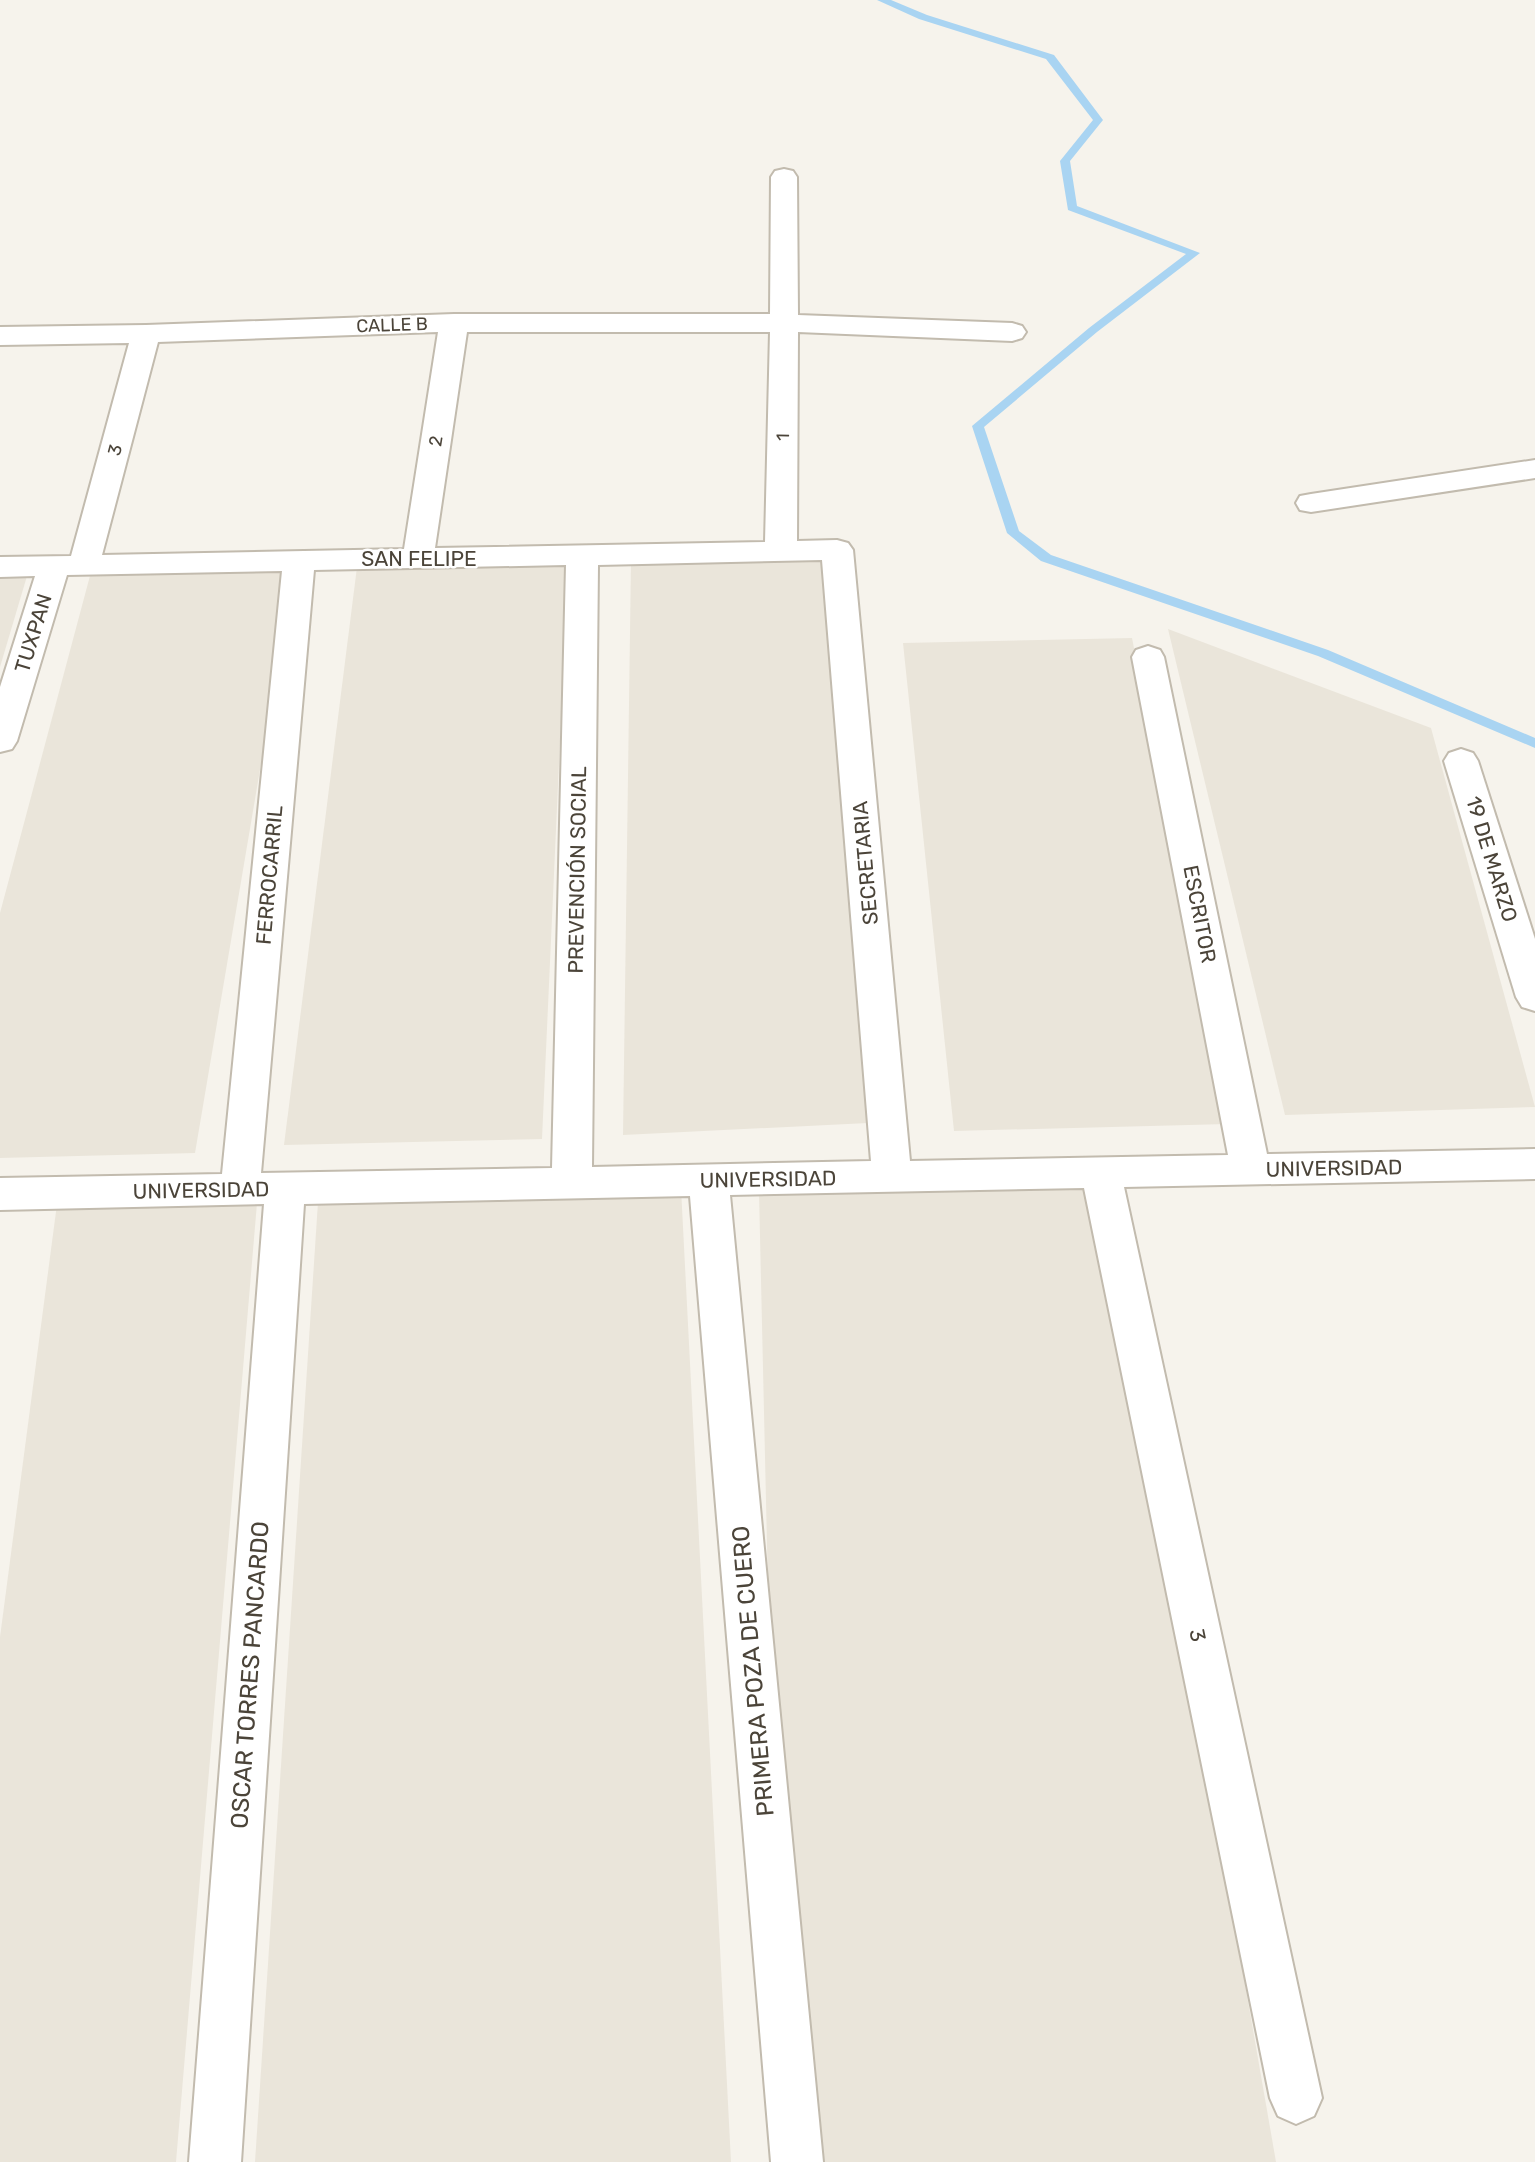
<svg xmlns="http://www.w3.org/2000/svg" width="1535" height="2162" viewBox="0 0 1535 2162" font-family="Rubik,sans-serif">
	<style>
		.residential { fill: #eae5da }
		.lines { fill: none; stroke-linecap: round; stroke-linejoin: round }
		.stream { fill: #a9d4f2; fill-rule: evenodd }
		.minor-casing { stroke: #c2bbae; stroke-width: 4 }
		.minor { fill: #fff; fill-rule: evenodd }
		.labels { text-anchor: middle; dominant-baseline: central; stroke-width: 5; stroke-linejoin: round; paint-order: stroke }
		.far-street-label { font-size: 18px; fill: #4b4439; stroke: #fff }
		.street-label { font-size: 21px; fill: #4b4439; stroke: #fff }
		.near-street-label { font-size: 24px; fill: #4b4439; stroke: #fff }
	</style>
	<rect width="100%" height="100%" fill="#f6f3ec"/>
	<g class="residential">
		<polygon points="837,557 868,1123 623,1135 631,561"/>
		<polygon points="568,564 542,1139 284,1145 357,567"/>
		<polygon points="294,569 195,1153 0,1158 0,913 91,572"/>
		<polygon points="0,576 27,576 0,667"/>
		<polygon points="1168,629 1431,728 1535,1107 1285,1115"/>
		<polygon points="1132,638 1227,1124 954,1131 903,643"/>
		<polygon points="1105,1179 1276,2162 781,2162 759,1192"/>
		<polygon points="681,1188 731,2162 255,2162 318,1202"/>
		<polygon points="257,1203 176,2162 0,2162 0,1637 57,1204"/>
	</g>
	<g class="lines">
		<polygon class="stream" points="877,0 891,0 927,15 1054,55 1103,120 1070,161 1077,206 1200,253 1097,332 984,427 1019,531 1051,555 1328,650 1535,738 1535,748 1318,656 1041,561 1007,533 972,426 1089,328 1186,254 1068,210 1060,161 1093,120 1046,59 919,19"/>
		<defs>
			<g id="minor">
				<path d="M784,169L793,171L797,177L798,315L1012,323L1022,326L1026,332L1022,338L1012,341L798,332L797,541L837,540L848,543L853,550L910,1161L1228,1155L1132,657L1136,650L1148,646L1160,650L1164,657L1267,1154L1535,1149V1179L1124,1187L1322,2098L1314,2116L1296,2124L1278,2116L1270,2098L1084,1188L730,1195L823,2162H771L690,1196L304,1204L241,2162H189L264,1204L0,1210V1178L222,1174L282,571L67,575L17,741L12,749L0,752V687L35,576L0,577V557L71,556L129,343L0,345V327L146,325L454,314H770L771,177L775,171ZM438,332L404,549L102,555L158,342ZM467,332H770L765,542L435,548ZM822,560L871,1161L592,1167L598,565ZM566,565L552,1168L261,1173L314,570Z"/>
				<polygon points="1535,460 1535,478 1311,512 1300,510 1296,503 1300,496 1311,494"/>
				<polygon points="1461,749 1473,753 1478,761 1535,939 1535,1011 1522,1007 1516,997 1444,761 1449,753"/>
			</g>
		</defs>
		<use href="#minor" class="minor-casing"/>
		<use href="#minor" class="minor"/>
	</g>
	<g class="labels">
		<g class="far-street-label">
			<text transform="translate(392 325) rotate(-2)">CALLE B</text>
			<text transform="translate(783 437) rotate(-89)">1</text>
			<text transform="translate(436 441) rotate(-81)">2</text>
			<text transform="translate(115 450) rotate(-75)">3</text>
		</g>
		<g class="street-label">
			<text x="419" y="558">SAN FELIPE</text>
			<text transform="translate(33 633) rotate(-73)">TUXPAN</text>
			<text transform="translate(1492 859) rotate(73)">19 DE MARZO</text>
			<text transform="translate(865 863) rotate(-95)">SECRETARIA</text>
			<text transform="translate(577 870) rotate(-89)">PREVENCIÓN SOCIAL</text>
			<text transform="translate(269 875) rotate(-85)">FERROCARRIL</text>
			<text transform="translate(1200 914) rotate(79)">ESCRITOR</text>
			<text transform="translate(1334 1168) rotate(-1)">UNIVERSIDAD</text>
			<text transform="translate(768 1179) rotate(-1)">UNIVERSIDAD</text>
			<text transform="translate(201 1190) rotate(-1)">UNIVERSIDAD</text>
			<text transform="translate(1198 1635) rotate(78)">3</text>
		</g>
		<g class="near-street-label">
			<text transform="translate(753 1671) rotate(-95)">PRIMERA POZA DE CUERO</text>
			<text transform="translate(250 1675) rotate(-86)">OSCAR TORRES PANCARDO</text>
		</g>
	</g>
</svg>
